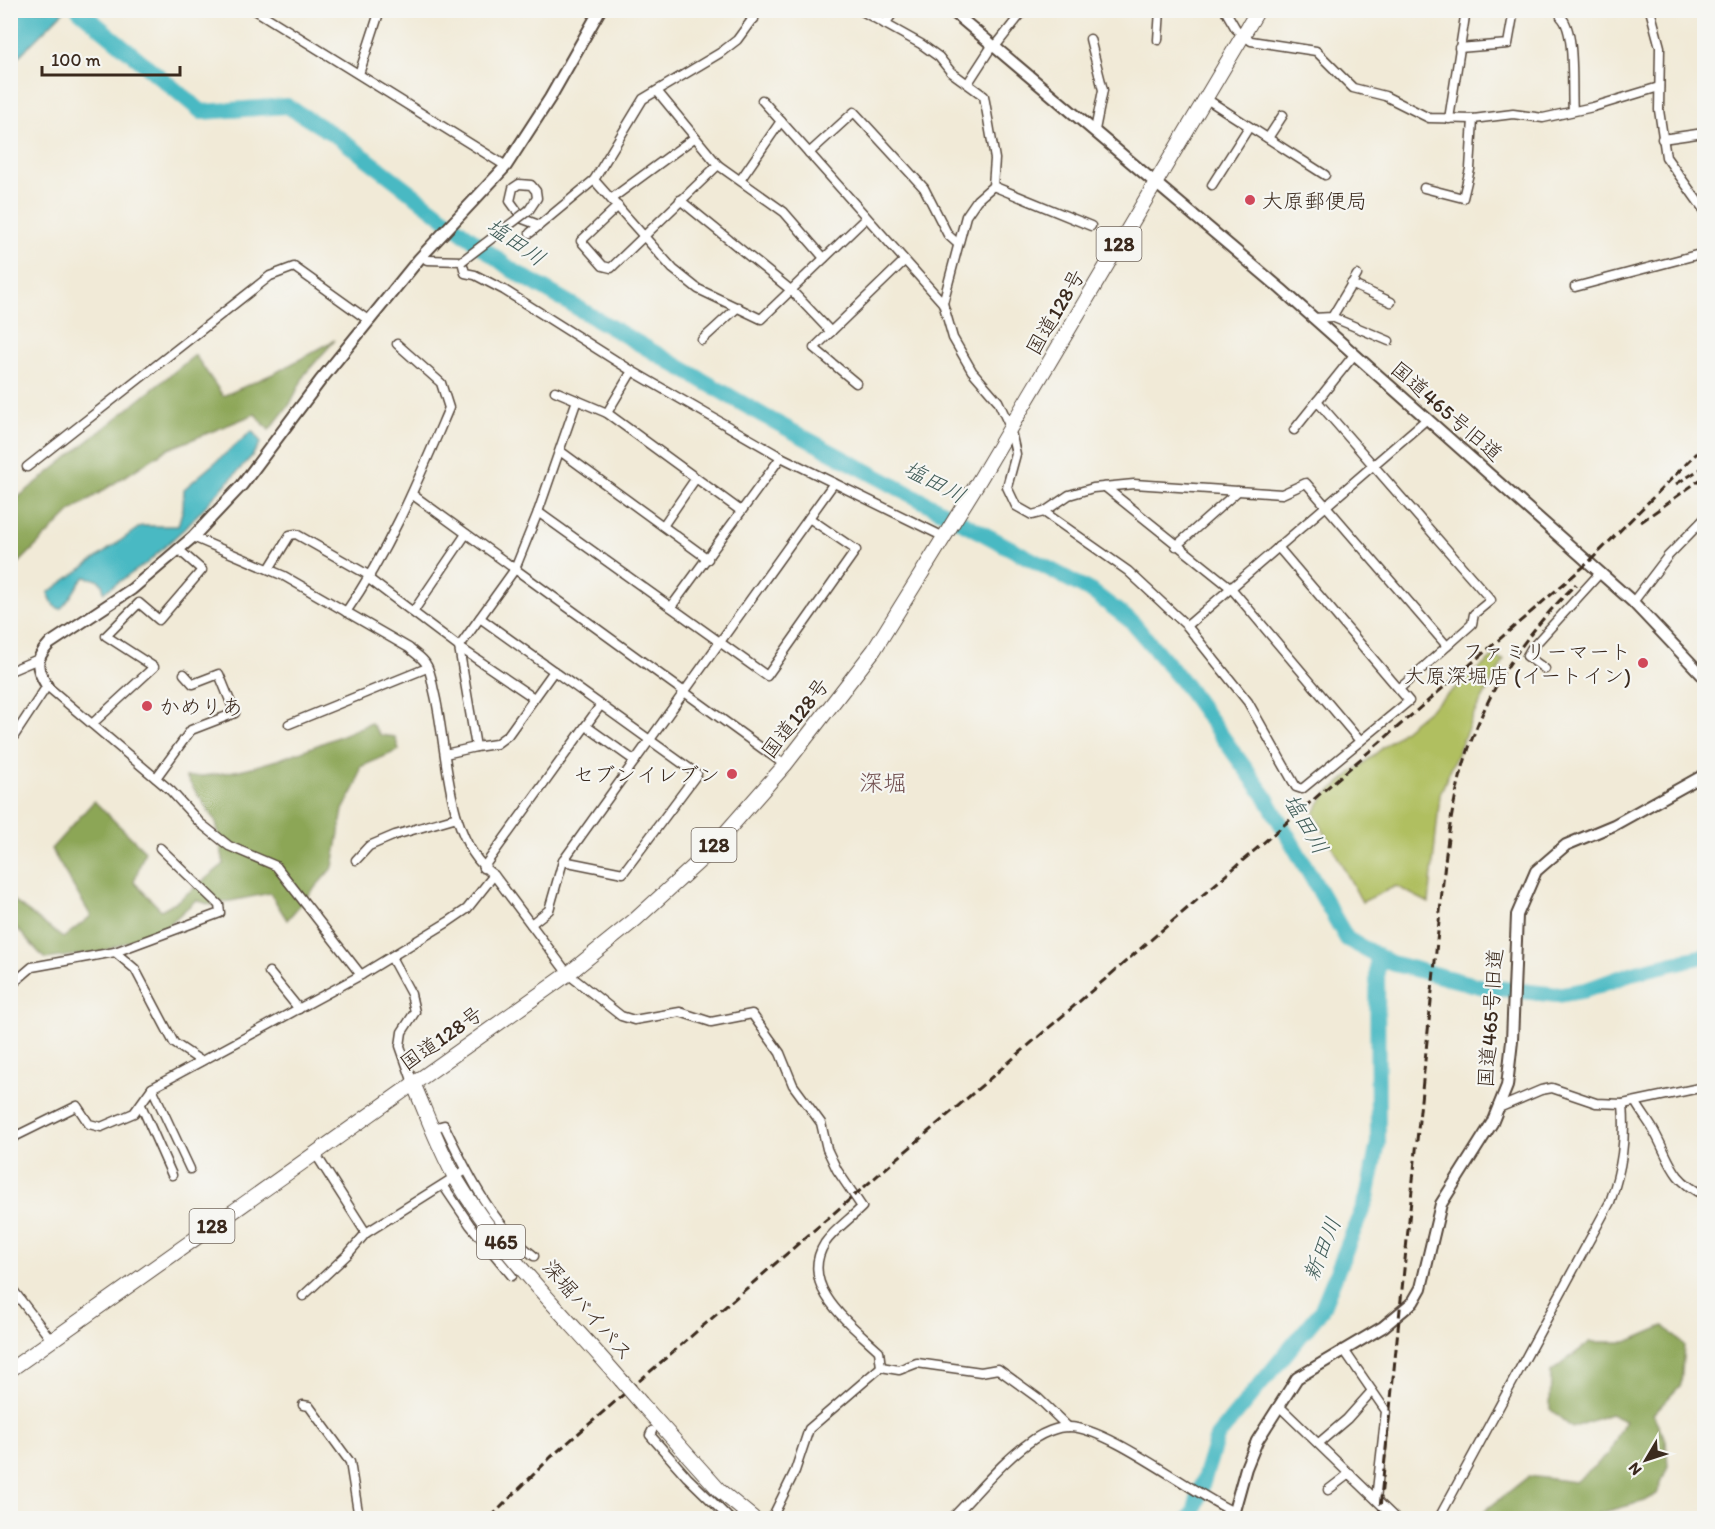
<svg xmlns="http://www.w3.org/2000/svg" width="1715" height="1529" viewBox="0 0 1715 1529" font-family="Itim,'Klee One',sans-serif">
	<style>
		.green { fill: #b0bf61; stroke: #767440; stroke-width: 1.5 }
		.forest { fill: #8ca657; stroke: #64683a; stroke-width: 1.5 }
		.water { fill: #4ab9c3; stroke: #427270; stroke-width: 1.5 }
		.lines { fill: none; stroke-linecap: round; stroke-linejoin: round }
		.river { stroke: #4ab9c3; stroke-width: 16 }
		.minor-casing { stroke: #56473a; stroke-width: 11 }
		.tertiary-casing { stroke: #56473a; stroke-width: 14 }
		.trunk-casing { stroke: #56473a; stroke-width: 16 }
		.minor { stroke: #fff; stroke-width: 8 }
		.tertiary { stroke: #fff; stroke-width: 10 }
		.trunk { stroke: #fff; stroke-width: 14 }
		.rail { stroke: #3b2a1e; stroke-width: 3; stroke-dasharray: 9 4.5; stroke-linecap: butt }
		.minor-bridge-casing { stroke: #56473a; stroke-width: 11; stroke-linecap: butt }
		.trunk-bridge-casing { stroke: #56473a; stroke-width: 16; stroke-linecap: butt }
		.minor-bridge { stroke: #fff; stroke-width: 8 }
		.trunk-bridge { stroke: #fff; stroke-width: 14 }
		.poi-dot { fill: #d1495b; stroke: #f6f6f2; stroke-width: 2 }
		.labels { text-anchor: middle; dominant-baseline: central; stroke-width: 4.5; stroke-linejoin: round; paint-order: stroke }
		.shield { fill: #f6f6f2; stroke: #73675e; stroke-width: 1.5 }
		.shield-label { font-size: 20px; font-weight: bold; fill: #3b2a1e }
		.poi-label { font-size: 21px; fill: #3b2a1e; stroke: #f6f6f2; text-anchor: start }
		.street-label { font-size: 21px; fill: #3b2a1e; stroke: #f6f6f2 }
		.water-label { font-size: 22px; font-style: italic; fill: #405c58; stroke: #f6f6f2 }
		.quarter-label { font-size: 24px; fill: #735252; stroke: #f6f6f2 }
	</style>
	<rect width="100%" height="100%" fill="#f6f6f2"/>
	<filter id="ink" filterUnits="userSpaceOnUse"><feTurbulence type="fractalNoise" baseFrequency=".0167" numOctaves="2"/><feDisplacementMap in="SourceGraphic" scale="12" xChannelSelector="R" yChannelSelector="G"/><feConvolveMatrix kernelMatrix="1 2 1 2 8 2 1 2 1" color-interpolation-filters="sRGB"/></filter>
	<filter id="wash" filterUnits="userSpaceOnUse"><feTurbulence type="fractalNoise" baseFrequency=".008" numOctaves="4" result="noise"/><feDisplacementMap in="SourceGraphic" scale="24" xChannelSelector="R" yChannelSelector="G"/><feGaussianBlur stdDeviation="1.35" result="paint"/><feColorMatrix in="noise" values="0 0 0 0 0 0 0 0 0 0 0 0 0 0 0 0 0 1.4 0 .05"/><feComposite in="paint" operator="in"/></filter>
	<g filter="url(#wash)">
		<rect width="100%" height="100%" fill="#f1ead7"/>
		<polygon class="green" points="1493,657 1504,660 1474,714 1440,794 1429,903 1396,886 1362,902 1314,813 1324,796"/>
		<g class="forest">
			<polygon points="335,340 305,374 290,404 269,430 255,414 166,450 71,511 11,571 11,503 195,355 223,396 277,372"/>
			<path d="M371,723L380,735L395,737L399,750L360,767L357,784L343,810L333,867L287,920L270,893L211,905L196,900L166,927L101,952L45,959L11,922L10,898L63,938L91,916L51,849L94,801L145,851L134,882L161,910L179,900L224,864L216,822L186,777C252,775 311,748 371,723Z"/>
			<polygon points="1664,1326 1684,1345 1681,1385 1653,1414 1666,1441 1668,1466 1657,1494 1645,1501 1597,1514 1600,1518 1476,1518 1529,1476 1575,1482 1608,1455 1625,1421 1610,1414 1572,1428 1550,1409 1551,1372 1590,1342 1627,1342"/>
		</g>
		<g class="water">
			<polygon points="11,10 64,10 64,11 11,64"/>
			<path d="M252,431L261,442L252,456L185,528L147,563L104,592C103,579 96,579 85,577C75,586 70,602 60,609L54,606L48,593L141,526H178L183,508L184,489Z"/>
		</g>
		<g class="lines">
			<g class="river">
				<polyline points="79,10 202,112 287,106 341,139 512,270 764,416 1094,593 1132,622 1182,681 1265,796 1347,939 1391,963 1479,986 1557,995 1586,990 1636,972 1704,956"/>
				<polyline points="1189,1518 1193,1515 1217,1437 1321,1311 1367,1198 1378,1143 1377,956"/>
			</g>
		</g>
	</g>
	<g filter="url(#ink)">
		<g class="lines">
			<defs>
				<g id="minor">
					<polyline points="255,10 506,166"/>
					<polyline points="743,10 754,19"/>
					<polyline points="860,10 921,44 939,57 951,72 984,96 995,159 993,186 977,200 966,216 943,303 953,338 972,371 998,401 1010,427 1016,454 1007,487 1016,506 1032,515 1044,512 1069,495 1093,488 1134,484 1282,494 1306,483 1447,646"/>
					<polyline points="1225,10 1236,29 1251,41 1316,51 1353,88 1385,96 1429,118 1473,119 1513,114 1543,118 1593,107 1659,87"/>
					<polyline points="1650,10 1660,47 1659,110 1666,157 1704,210"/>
					<path d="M1561,17C1576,31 1571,88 1573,111"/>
					<polyline points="885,24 895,10"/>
					<polyline points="1090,39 1103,90 1095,130"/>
					<polyline points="1158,40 1160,10"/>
					<polyline points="994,48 1024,10"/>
					<polyline points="1459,48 1508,44 1514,10"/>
					<polyline points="359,74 380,10"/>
					<polyline points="968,83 992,46"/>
					<polyline points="657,91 718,165"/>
					<polyline points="1205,98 1325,175"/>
					<polyline points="762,100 943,303"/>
					<polyline points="1449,119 1466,10"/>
					<polyline points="1268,138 1283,115"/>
					<polyline points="1662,139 1704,133"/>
					<polyline points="809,153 854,112 924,188 948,235 958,244"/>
					<polyline points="741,179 781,121"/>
					<polyline points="594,180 673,269 698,289 761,319 866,218"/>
					<polyline points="1212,185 1249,127"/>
					<polyline points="993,186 1091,226"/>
					<polyline points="1424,188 1463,198 1470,169 1473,119"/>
					<polyline points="611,199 694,138"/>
					<polyline points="680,200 792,291 831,332"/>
					<polyline points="618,206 581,241 603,266 611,268 718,165 784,212 824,258"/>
					<polyline points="529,210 537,198 536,191 531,185 519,184 513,188 510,201 523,219 539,225"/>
					<polyline points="530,233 594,180 643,99 720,53 737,40 759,10"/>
					<polyline points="427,260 462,261 465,273 475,275 504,290 632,371 781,457 944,537"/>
					<polyline points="1351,284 1391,302"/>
					<polyline points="1575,287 1704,253"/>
					<polyline points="1332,317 1389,341"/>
					<polyline points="1313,318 1332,317 1357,275"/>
					<polyline points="702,340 738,307"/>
					<polyline points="856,383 814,348 904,261"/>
					<polyline points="555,391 607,413 741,511"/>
					<polyline points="1317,401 1491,600 1474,614 1472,624 1399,689"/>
					<polyline points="607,413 632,371"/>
					<polyline points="1294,430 1354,355"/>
					<polyline points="560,451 708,559"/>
					<polyline points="27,467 270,276 294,267 368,320"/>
					<polyline points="1105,487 1231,588 1360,741"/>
					<polyline points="413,495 785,765"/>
					<polyline points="538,512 767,676 856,550 809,518"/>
					<polyline points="1044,512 1128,571 1187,626 1248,702 1296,787 1302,789 1409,701 1278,547"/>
					<polyline points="663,526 696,478"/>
					<path d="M193,537L284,576L409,648C414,653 423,658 426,664C431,671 432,683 434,691C448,745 444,841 494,875L568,974L621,1016L634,1020L680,1012L711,1022L752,1014L780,1053L793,1085L821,1123L827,1149L837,1170L862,1207C850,1219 834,1230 825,1243C797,1287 853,1326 879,1351L881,1367"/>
					<polyline points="1176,546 1238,491"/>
					<polyline points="269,569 290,535 296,534 370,576"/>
					<polyline points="369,579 459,647 534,698"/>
					<polyline points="1633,602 1668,556 1704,519"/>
					<polyline points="671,607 781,457"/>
					<path d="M346,612C390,549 419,478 449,408L441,383L397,344"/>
					<polyline points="413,612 466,534"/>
					<polyline points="480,618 697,774 623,873 563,861"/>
					<polyline points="1187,626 1427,419"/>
					<polyline points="1545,669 1527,656 1531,649 1600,573"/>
					<polyline points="10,671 36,660"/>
					<polyline points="92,724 154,667 106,636 139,603 159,620 202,570 178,549"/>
					<polyline points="289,724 427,668"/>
					<polyline points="586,726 635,761"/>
					<polyline points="10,742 47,686 171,791 200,823 229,846 276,866 361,975"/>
					<polyline points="476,747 496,744 508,735 554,671"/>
					<polyline points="445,754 476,747 459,647 515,569 538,512 577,400"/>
					<polyline points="156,778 191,730 235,713 219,674 193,684 184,674"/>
					<polyline points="356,860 369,846 395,835 457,817"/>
					<polyline points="483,868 600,706"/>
					<polyline points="531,924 549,910 563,861 834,483"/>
					<polyline points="115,952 135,969 174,1043 201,1061"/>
					<polyline points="391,957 411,994 415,1012 402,1032 400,1046 413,1083"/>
					<polyline points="269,972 299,1009"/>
					<polyline points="10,986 32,967 115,952 220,913 219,905 160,848"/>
					<polyline points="152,1088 190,1169"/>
					<path d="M1636,1103C1642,1114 1651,1124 1656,1135C1671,1163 1672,1180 1704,1195"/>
					<polyline points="141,1105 172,1175"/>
					<polyline points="1501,1107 1541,1090 1552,1088 1596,1103 1623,1104 1704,1087"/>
					<path d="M433,1128L444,1125C467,1172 491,1224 534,1256"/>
					<polyline points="10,1139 77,1106 89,1124 101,1127 134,1113 152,1088 361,975 448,922 467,909 494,875"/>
					<polyline points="315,1153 366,1233"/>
					<polyline points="443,1185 470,1225 512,1276"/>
					<polyline points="10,1286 52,1341"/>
					<polyline points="303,1296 348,1254 366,1233 466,1170"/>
					<polyline points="1344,1350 1386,1411 1376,1499"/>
					<polyline points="881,1367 899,1370 917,1363 981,1372 998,1369 1038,1398 1068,1427"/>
					<polyline points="303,1405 309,1406 350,1462 359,1518"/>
					<polyline points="1279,1406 1395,1518"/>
					<polyline points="652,1431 650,1435 687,1477 729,1518"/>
					<polyline points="1320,1442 1347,1419 1372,1391"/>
					<polyline points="1328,1490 1350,1473"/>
					<polyline points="772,1518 795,1471 809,1429 881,1367"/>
					<path d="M952,1518C978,1492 1003,1460 1034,1439C1043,1433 1057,1427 1068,1427C1107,1426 1193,1494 1234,1512"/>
					<path d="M1439,1518L1610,1202C1622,1168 1626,1139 1623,1104"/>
				</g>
				<g id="tertiary">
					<polyline points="951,10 1281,289 1633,602 1704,677"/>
					<path d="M47,686C36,668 34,660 49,644L132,589L193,537L242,485L320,381L419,259L506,166L550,98L600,10"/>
					<polyline points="1232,1518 1246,1468 1257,1441 1297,1378 1383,1327 1413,1302 1421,1288 1441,1204 1492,1123 1507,1086 1512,1041 1517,915 1536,871 1566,845 1614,825 1704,775"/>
				</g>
				<g id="trunk">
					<path d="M413,1083C427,1115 439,1149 456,1179C500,1253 565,1315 621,1380"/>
					<polyline points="10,1370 568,974 636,919 705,856 785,765 874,650 980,479 1258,10"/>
					<polyline points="641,1403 720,1491 753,1518"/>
				</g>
			</defs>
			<use href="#minor" class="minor-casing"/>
			<use href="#tertiary" class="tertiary-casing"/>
			<use href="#trunk" class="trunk-casing"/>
			<use href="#minor" class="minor"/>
			<use href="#tertiary" class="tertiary"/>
			<use href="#trunk" class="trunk"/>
			<g class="rail">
				<polyline points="1676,484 1704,467"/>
				<polyline points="1641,522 1704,477"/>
				<polyline points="490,1518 551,1457 1589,562 1704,446"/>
				<path d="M1379,1518L1445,862C1458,746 1492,666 1576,584"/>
			</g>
			<defs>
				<polyline id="minor-bridge" points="462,261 529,210"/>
				<polyline id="trunk-bridge" points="621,1380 641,1403"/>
			</defs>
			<use href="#minor-bridge" class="minor-bridge-casing"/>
			<use href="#trunk-bridge" class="trunk-bridge-casing"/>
			<use href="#minor-bridge" class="minor-bridge"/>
			<use href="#trunk-bridge" class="trunk-bridge"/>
		</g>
	</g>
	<g class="poi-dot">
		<circle cx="1250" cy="200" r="6"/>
		<circle cx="1643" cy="663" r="6"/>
		<circle cx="147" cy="706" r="6"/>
		<circle cx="732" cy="774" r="6"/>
	</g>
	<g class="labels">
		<g class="shield">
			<rect x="1096.5" y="227" width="45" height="34" rx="4.5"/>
			<rect x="691.5" y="828" width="45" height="34" rx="4.5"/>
			<rect x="189.5" y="1209" width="45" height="34" rx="4.5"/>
			<rect x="477" y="1225" width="48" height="34" rx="4.5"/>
		</g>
		<g class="shield-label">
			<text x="1119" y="244">128</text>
			<text x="714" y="845">128</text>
			<text x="212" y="1226">128</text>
			<text x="501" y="1242">465</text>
		</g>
		<g class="poi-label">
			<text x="1262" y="200">大原郵便局</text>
			<text x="1631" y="651" text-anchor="end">ファミリーマート<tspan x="1631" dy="24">大原深堀店 (イートイン)</tspan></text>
			<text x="159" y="706">かめりあ</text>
			<text x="720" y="774" text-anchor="end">セブンイレブン</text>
		</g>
		<g class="street-label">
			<text transform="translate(1055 312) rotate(-60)">国道128号</text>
			<text transform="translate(1447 411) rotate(41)">国道465号旧道</text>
			<text transform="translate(795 718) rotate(-52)">国道128号</text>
			<text transform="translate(1490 1018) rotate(-86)">国道465号旧道</text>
			<text transform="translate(441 1038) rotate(-35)">国道128号</text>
			<text transform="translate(588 1310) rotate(49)">深堀バイパス</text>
		</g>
		<g class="water-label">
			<text transform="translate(516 242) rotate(35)">塩田川</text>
			<text transform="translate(935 482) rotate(28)">塩田川</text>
			<text transform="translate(1306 824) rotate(60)">塩田川</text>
			<text transform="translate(1322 1249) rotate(-68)">新田川</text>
		</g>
		<g class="quarter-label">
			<text x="883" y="782">深堀</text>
		</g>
	</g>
	<rect width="1715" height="1529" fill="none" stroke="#f6f6f2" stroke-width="36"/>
	<g transform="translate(1646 1460) rotate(231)" stroke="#f6f6f2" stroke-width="4.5" paint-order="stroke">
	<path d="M0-4.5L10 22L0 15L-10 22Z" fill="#3b2a1e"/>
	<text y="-9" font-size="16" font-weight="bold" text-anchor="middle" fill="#3b2a1e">N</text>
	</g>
	<path d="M42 66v9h138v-9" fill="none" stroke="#3b2a1e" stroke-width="3"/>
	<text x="51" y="66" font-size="18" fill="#3b2a1e" stroke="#f6f6f2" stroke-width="4.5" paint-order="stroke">100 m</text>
</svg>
